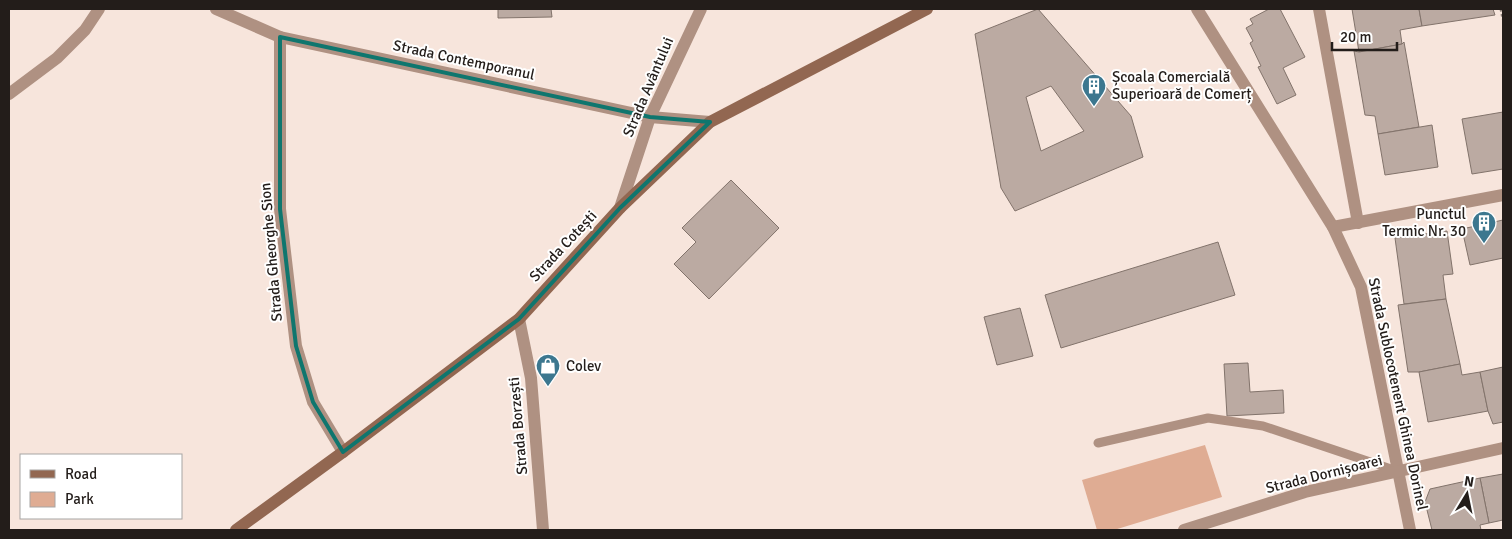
<svg xmlns="http://www.w3.org/2000/svg" width="1512" height="539" viewBox="0 0 1512 539" font-family="Signika,sans-serif">
	<style>
		.green { fill: #dfac93 }
		.building { fill: #bbaaa2; stroke: #82736b; fill-rule: evenodd }
		.lines { fill: none; stroke-linecap: round; stroke-linejoin: round }
		.path { stroke: #8c807a; stroke-width: 3; stroke-dasharray: 2.5 2.5; stroke-linecap: butt }
		.lane { stroke: #af9182; stroke-width: 9 }
		.street { stroke: #af9182; stroke-width: 12 }
		.secondary { stroke: #926751; stroke-width: 12 }
		.marked { fill: none; stroke: #0f766e; stroke-width: 4; stroke-linejoin: round }
		.labels { text-anchor: middle; dominant-baseline: central; stroke-width: 4; stroke-linejoin: round; paint-order: stroke }
		.street-label { font-size: 15px; fill: #231d1a; stroke: #fff }
		.poi-label { font-size: 15px; fill: #231d1a; stroke: #fff; text-anchor: start }
	</style>
	<rect width="100%" height="100%" fill="#f7e5dc"/>
	<polygon class="green" points="1205,445 1222,497 1114,530 1097,530 1082,480"/>
	<g class="building">
		<polygon points="498,9 551,9 552,17 498,18"/>
		<path d="M1038,9L1131,116L1143,157L1015,211L1001,188L975,34ZM1051,86L1084,131L1041,151L1026,97Z"/>
		<polygon points="1269,9 1280,9 1305,57 1283,68 1296,95 1277,104 1258,67 1261,66 1250,43 1253,41 1246,28 1253,24 1250,19"/>
		<polygon points="1352,9 1419,9 1422,26 1400,30 1402,44 1359,52"/>
		<polygon points="1419,9 1493,9 1495,15 1422,26"/>
		<polygon points="1404,42 1419,127 1378,134 1375,116 1365,115 1354,51 1359,52 1402,44"/>
		<polygon points="1503,112 1503,169 1472,174 1462,119"/>
		<polygon points="1432,125 1438,167 1385,175 1378,134"/>
		<polygon points="731,180 779,228 709,299 674,264 696,242 682,228"/>
		<polygon points="1503,220 1503,258 1470,265 1462,229"/>
		<polygon points="1447,231 1453,274 1443,275 1446,299 1404,304 1395,238"/>
		<polygon points="1218,242 1235,295 1061,348 1045,295"/>
		<polygon points="1446,299 1460,364 1419,372 1408,372 1398,305"/>
		<polygon points="1020,308 1033,356 997,365 984,317"/>
		<polygon points="1248,363 1250,392 1283,390 1284,413 1227,416 1224,364"/>
		<polygon points="1460,364 1462,375 1480,372 1488,411 1428,422 1419,372"/>
		<polygon points="1503,367 1503,422 1493,424 1488,411 1480,372"/>
		<polygon points="1503,474 1503,520 1489,523 1480,478"/>
		<polygon points="1480,478 1489,523 1480,525 1481,530 1432,530 1425,502 1430,489"/>
	</g>
	<g class="lines">
		<polyline class="path" points="1501,9 1503,19"/>
		<polyline class="lane" points="1098,443 1208,418 1263,426 1397,471"/>
		<g class="street">
			<polyline points="216,9 280,37 650,117 710,122"/>
			<polyline points="1197,9 1333,227 1361,287 1410,530"/>
			<polyline points="1319,9 1358,223"/>
			<polyline points="280,37 280,209 296,346 313,402 343,452"/>
			<polyline points="9,94 57,58 85,30 99,9"/>
			<polyline points="620,208 650,117 701,9"/>
			<polyline points="1333,227 1503,195"/>
			<polyline points="519,319 531,378 543,530"/>
			<polyline points="1184,530 1305,492 1503,448"/>
		</g>
		<polyline class="secondary" points="236,530 343,452 519,319 620,208 710,122 927,9"/>
	</g>
	<path class="marked" d="M280,37L650,117L710,122L620,208L519,319L343,452L313,402L296,346L280,209Z"/>
	<defs>
		<symbol id="building-pin" viewBox="-11 -11 22 30"><path d="M0 17L-7.5 6A9.5 9.5 0 1 1 7.5 6Z" fill="#3c778f" stroke="#fff"/><path d="M-4-6H4V6H1V3H-1V6H-4ZM-2.5-4.3h1.7v1.8h-1.7ZM.8-4.3h1.7v1.8H.8ZM-2.5-1h1.7V.8h-1.7ZM.8-1h1.7V.8H.8Z" fill="#fff"/></symbol>
		<symbol id="shop-pin" viewBox="-11 -11 22 30"><path d="M0 17L-7.5 6A9.5 9.5 0 1 1 7.5 6Z" fill="#3c778f" stroke="#fff"/><path d="M-5-2.5h2.3a2.7 3.5 0 0 1 5.4 0H5L5.5 6h-11ZM-1.5-2.5h3a1.5 2.3 0 0 0-3 0Z" fill="#fff"/></symbol>
	</defs>
	<g fill-rule="evenodd">
		<use href="#building-pin" x="1080" y="72" width="28" height="38"/>
		<use href="#building-pin" x="1470" y="209" width="28" height="38"/>
		<use href="#shop-pin" x="534" y="352" width="28" height="38"/>
	</g>
	<g class="labels">
		<g class="street-label">
			<text transform="translate(464 60) rotate(12)">Strada Contemporanul</text>
			<text transform="translate(648 87) rotate(-67)">Strada Avântului</text>
			<text transform="translate(563 246) rotate(-47)">Strada Cotești</text>
			<text transform="translate(271 252) rotate(-95)">Strada Gheorghe Sion</text>
			<text transform="translate(1398 394) rotate(78)">Strada Sublocotenent Ghinea Dorinel</text>
			<text transform="translate(518 426) rotate(-95)">Strada Borzești</text>
			<text transform="translate(1324 474) rotate(-14)">Strada Dornișoarei</text>
		</g>
		<g class="poi-label">
			<text x="1112" y="77">Școala Comercială<tspan x="1112" dy="17">Superioară de Comerț</tspan></text>
			<text x="1466" y="214" text-anchor="end">Punctul<tspan x="1466" dy="17">Termic Nr. 30</tspan></text>
			<text x="566" y="366">Colev</text>
		</g>
	</g>
	<rect width="1512" height="539" fill="none" stroke="#231d1a" stroke-width="20"/>
	<rect x="20" y="454" width="162" height="65" fill="#ffffff" stroke="#a7a5a3"/>
	<rect x="30" y="470" width="25" height="8" fill="#926751" stroke="#a7a5a3"/>
	<text x="65" y="479" font-size="15" fill="#231d1a">Road</text>
	<rect x="30" y="492" width="25" height="15" fill="#dfac93" stroke="#a7a5a3"/>
	<text x="65" y="504" font-size="15" fill="#231d1a">Park</text>
	<g transform="translate(1467 494) rotate(10)" stroke="#ffffff" stroke-width="4" paint-order="stroke">
	<path d="M0-4L9 19L0 12L-9 19Z" fill="#231d1a"/>
	<text y="-8" font-size="14" font-weight="bold" text-anchor="middle" fill="#231d1a">N</text>
	</g>
	<path d="M1332 42v8h65v-8" fill="none" stroke="#231d1a" stroke-width="2.5"/>
	<text x="1340" y="42" font-size="15" fill="#231d1a" stroke="#ffffff" stroke-width="4" paint-order="stroke">20 m</text>
</svg>
